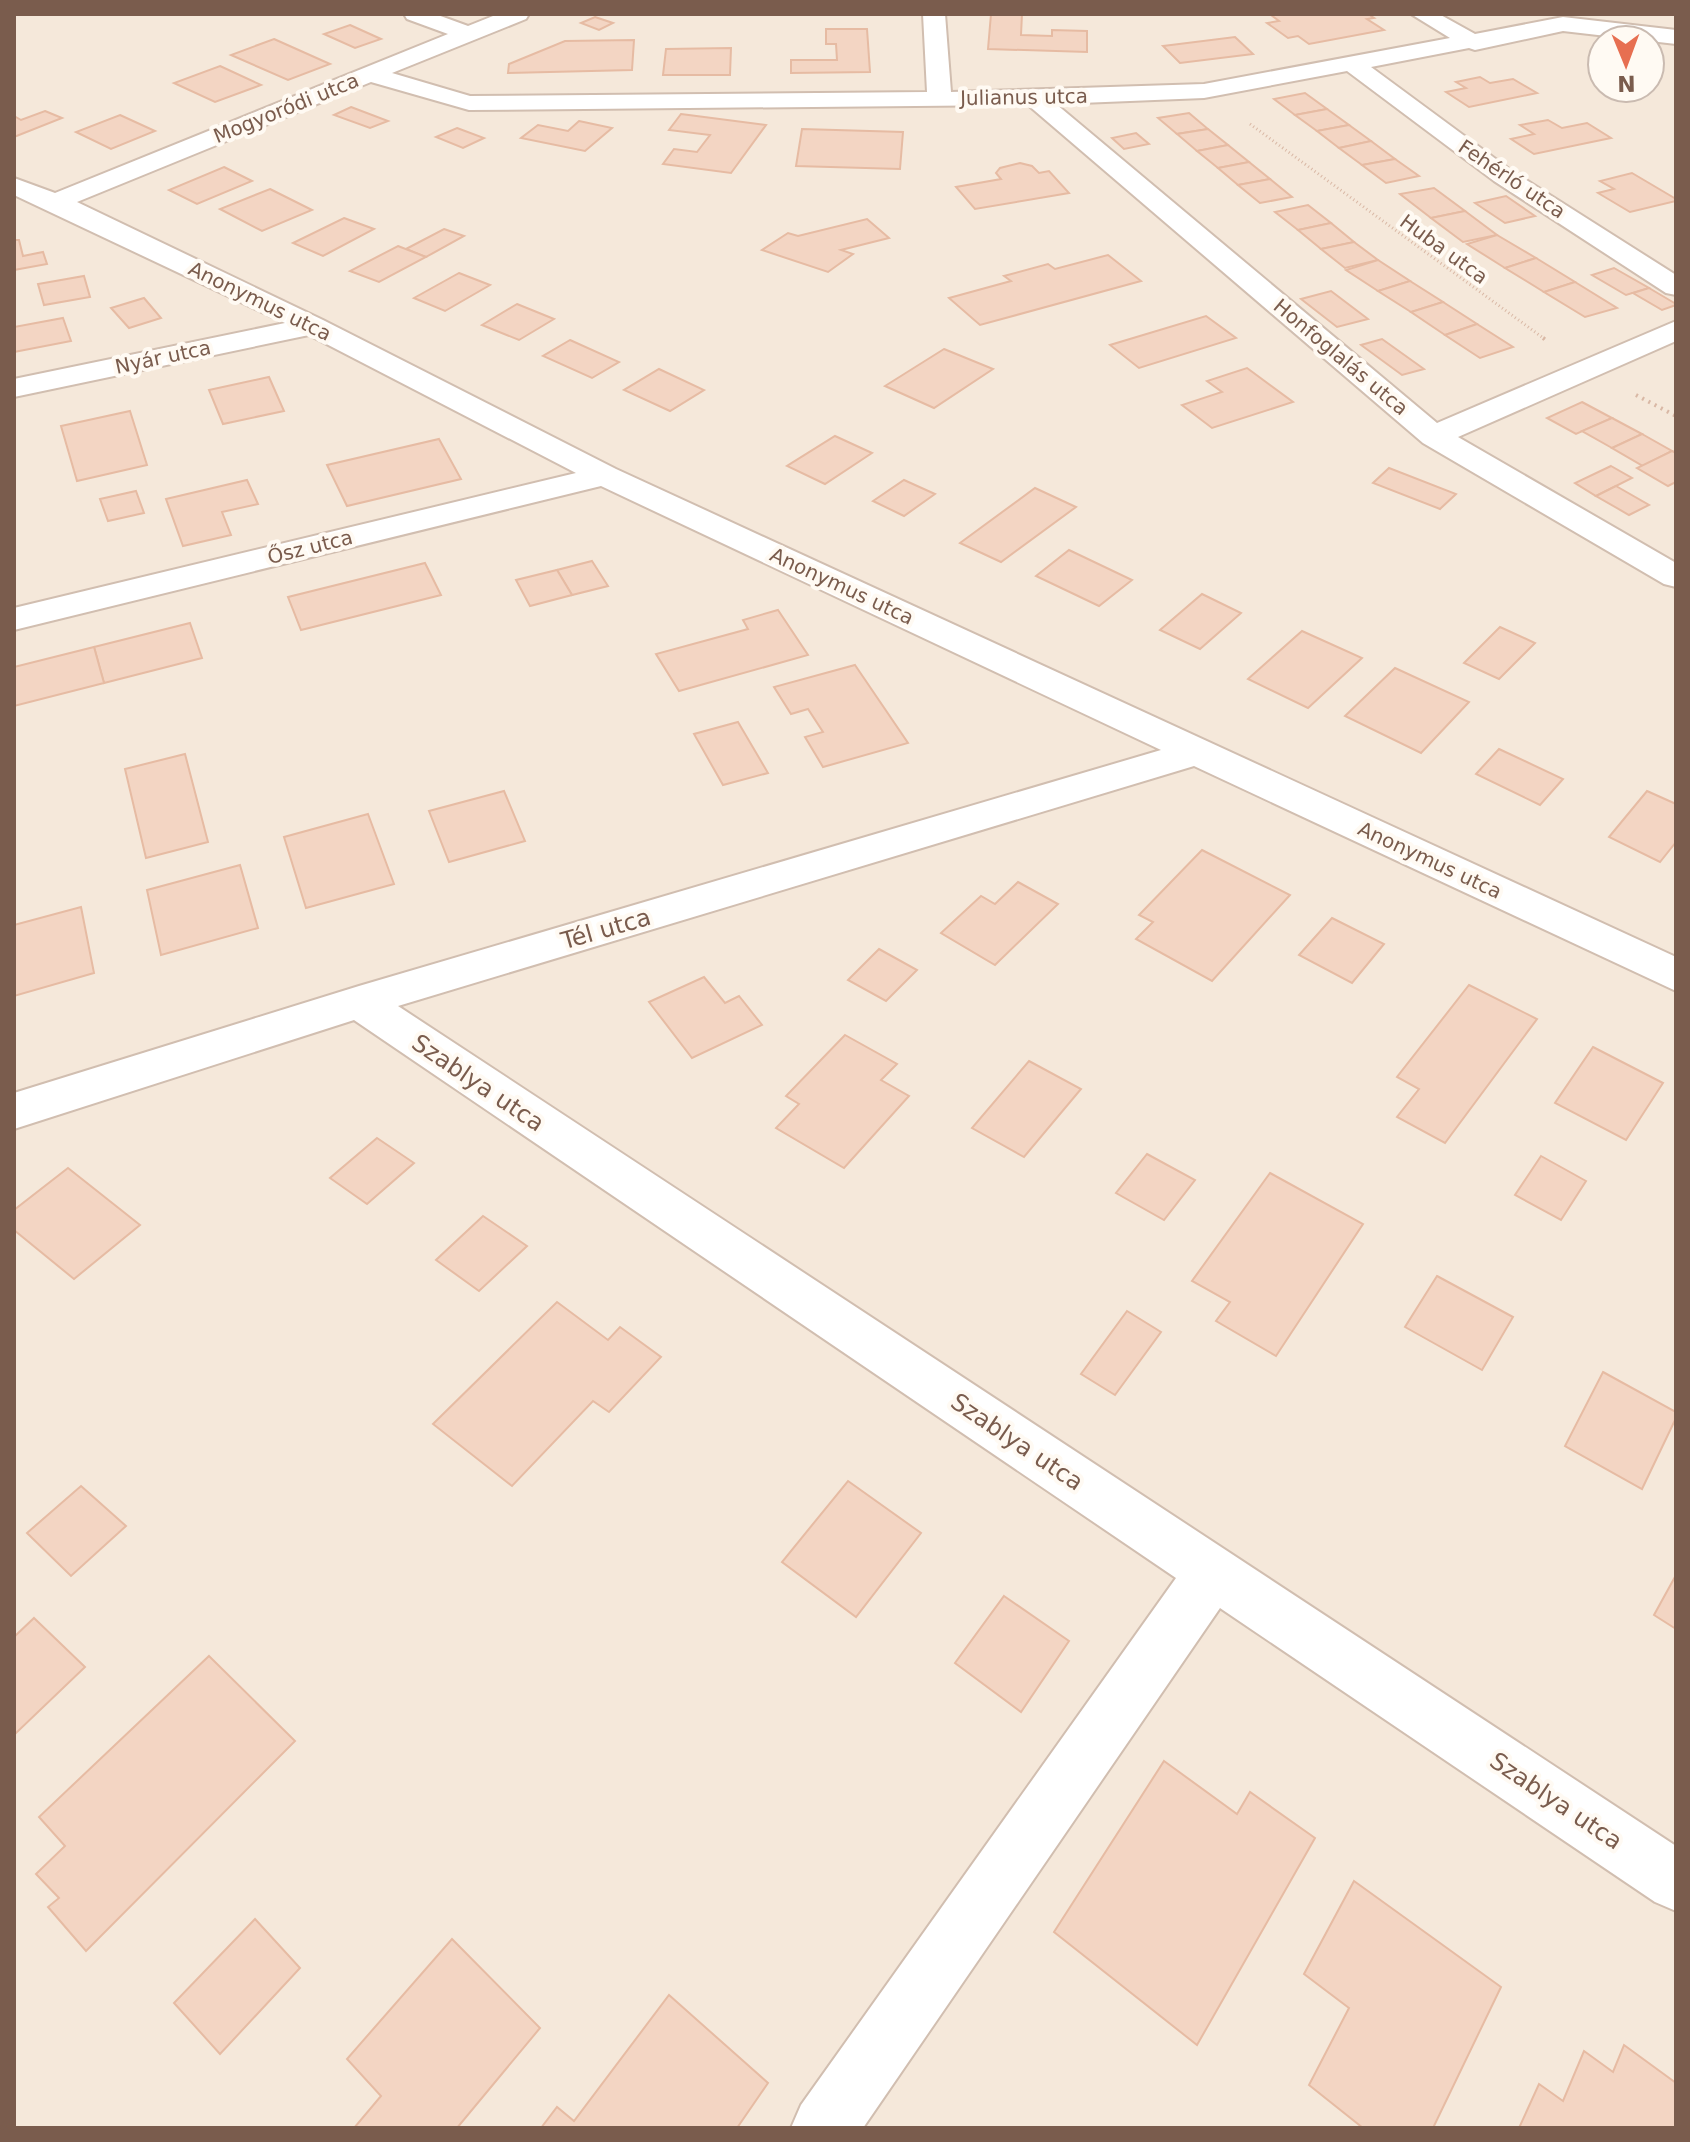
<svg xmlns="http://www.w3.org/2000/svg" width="1690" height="2142" viewBox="0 0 1690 2142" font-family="'DejaVu Sans',sans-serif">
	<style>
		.residential { fill: #f5e8da; fill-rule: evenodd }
		.building { fill: #f3d5c3; stroke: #e6bba3; stroke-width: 2 }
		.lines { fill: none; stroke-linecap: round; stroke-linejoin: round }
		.minor-casing { stroke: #d1beb0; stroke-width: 4 }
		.path-far1 { stroke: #d9b8a5; stroke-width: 3; stroke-dasharray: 1 3; stroke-linecap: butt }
		.path { stroke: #d9b8a5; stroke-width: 4; stroke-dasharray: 2 5; stroke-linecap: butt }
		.minor { fill: #fff; fill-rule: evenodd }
		.labels { text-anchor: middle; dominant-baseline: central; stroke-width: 8; stroke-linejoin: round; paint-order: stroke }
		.far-street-label { font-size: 20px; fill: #7a5c4d; stroke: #fffaf3 }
		.street-label { font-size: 24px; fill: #7a5c4d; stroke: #fffaf3 }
	</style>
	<rect width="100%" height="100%" fill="#fdf6ec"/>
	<path class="residential" d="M14,14H1676V2128H14ZM1602,40H1650V88H1602Z"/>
	<g class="building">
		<polygon points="991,14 1022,14 1021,35 1052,36 1052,30 1087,31 1087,52 988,49"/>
		<polygon points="1368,14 1374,18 1367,19 1384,30 1309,44 1298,36 1288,38 1267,23 1279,21 1271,15 1274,14"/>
		<polygon points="595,17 613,23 599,30 581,23"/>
		<polygon points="350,25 381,39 355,48 324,34"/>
		<polygon points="826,29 867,29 870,72 791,73 791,60 837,60 836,44 826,44"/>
		<polygon points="1235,37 1253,54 1180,63 1163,46"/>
		<polygon points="274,39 330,64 288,80 231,55"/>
		<polygon points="634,40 632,70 508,73 509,64 565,41"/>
		<polygon points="731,48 730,75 663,75 666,49"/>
		<polygon points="220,66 261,85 215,102 174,83"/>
		<polygon points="1480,77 1490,83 1513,79 1537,93 1469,107 1446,92 1466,88 1456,82"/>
		<polygon points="1305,93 1327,109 1295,115 1274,99"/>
		<polygon points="351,107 388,121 370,128 334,115"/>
		<polygon points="1327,109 1349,125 1317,131 1295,115"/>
		<polygon points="45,111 62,118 14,137 14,116 21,120"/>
		<polygon points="1189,113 1208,129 1177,134 1158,118"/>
		<polygon points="681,114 766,125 731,173 663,164 674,149 697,152 710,135 669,130"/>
		<polygon points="120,115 155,131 111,149 76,132"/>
		<polygon points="1548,120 1562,128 1587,123 1611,138 1534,154 1511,139 1534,134 1520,125"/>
		<polygon points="579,121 612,128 585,151 521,138 538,125 568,131"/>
		<polygon points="1349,125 1371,141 1339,148 1317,131"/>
		<polygon points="457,128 484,138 463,148 436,137"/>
		<polygon points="802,129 903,132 900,169 796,166"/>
		<polygon points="1208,129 1228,145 1197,151 1177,134"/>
		<polygon points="1136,133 1149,144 1124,149 1112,138"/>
		<polygon points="1371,141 1395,159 1362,165 1339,148"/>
		<polygon points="1228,145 1249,162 1218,168 1197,151"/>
		<polygon points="1395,159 1419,176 1386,183 1362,165"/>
		<polygon points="1249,162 1270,179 1238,185 1218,168"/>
		<polygon points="1020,163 1032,166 1039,173 1049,171 1069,193 975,209 956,187 1001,179 996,173 1000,168"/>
		<polygon points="224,167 252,181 197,204 169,190"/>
		<polygon points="1632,173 1676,199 1676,201 1630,212 1598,193 1614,189 1600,181"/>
		<polygon points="1270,179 1292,197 1260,203 1238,185"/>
		<polygon points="1434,188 1465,211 1431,218 1400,194"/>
		<polygon points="270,189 312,210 262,231 220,209"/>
		<polygon points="1506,196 1535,216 1505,223 1475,203"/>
		<polygon points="1308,205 1331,223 1298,230 1275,212"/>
		<polygon points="1465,211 1497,235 1463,242 1431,218"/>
		<polygon points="344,218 374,229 323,256 293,243"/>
		<polygon points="867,219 889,238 841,250 853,254 828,272 762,250 788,233 798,236"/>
		<polygon points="1331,223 1354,242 1321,249 1298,230"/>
		<polygon points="444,229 464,236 426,257 406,249"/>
		<polygon points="1497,235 1536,258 1505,268 1467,244"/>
		<polygon points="14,240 19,240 23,256 43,252 47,264 14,270"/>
		<polygon points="1354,242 1378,260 1345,268 1321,249"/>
		<polygon points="398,246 426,257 379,282 350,271"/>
		<polygon points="1108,255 1141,281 980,325 949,298 1011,281 1004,276 1048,264 1055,269"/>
		<polygon points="1536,258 1575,282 1544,292 1505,268"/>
		<polygon points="1378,260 1410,281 1378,291 1346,270"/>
		<polygon points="1614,268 1649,288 1626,295 1592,275"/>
		<polygon points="459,273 490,285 445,311 414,298"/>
		<polygon points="84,276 90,297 44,305 38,284"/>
		<polygon points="1410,281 1443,302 1411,312 1378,291"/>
		<polygon points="1575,282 1617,308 1585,317 1544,292"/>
		<polygon points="1649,288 1676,304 1676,305 1662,310 1633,293"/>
		<polygon points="1331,291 1368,319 1337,327 1301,299"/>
		<polygon points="144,298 161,318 129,328 111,308"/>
		<polygon points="1443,302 1477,324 1445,335 1411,312"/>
		<polygon points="517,304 554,319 519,340 482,325"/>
		<polygon points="1206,316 1236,338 1139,368 1110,345"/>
		<polygon points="63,318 71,341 14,352 14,327"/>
		<polygon points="1477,324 1513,347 1480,358 1445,335"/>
		<polygon points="1382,339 1424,369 1402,375 1361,345"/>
		<polygon points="570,340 619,362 592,378 543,356"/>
		<polygon points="944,349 993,369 934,408 885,386"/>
		<polygon points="1247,368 1293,402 1212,428 1182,405 1222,392 1207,381"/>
		<polygon points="659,369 704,390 670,411 624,390"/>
		<polygon points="269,377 284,411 223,424 209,390"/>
		<polygon points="1582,402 1612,418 1576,434 1547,418"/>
		<polygon points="130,411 147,465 77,481 61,426"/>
		<polygon points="1612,418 1642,434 1612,448 1582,431"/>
		<polygon points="1642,434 1672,451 1643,466 1612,448"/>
		<polygon points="835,436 872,453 825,484 787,466"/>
		<polygon points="439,439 461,479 347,506 327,465"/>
		<polygon points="1672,451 1676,453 1676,482 1668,486 1637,468"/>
		<polygon points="1611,466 1632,478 1596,496 1575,483"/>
		<polygon points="1389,468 1456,494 1440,509 1373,483"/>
		<polygon points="247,480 258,504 222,512 231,535 183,546 166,499"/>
		<polygon points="904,480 935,494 904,516 873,501"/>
		<polygon points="1616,486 1649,505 1629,515 1596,496"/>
		<polygon points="1035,488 1076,507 1001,562 960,543"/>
		<polygon points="136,491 144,513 108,521 100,499"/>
		<polygon points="1069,550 1132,580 1099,606 1036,576"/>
		<polygon points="592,561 608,586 572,595 557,570"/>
		<polygon points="425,563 441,595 301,630 288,597"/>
		<polygon points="557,570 572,595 530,606 516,580"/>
		<polygon points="1202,594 1241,613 1200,649 1160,630"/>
		<polygon points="778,610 808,655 679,691 656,654 748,629 743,620"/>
		<polygon points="190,623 202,658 104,683 94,647"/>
		<polygon points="1500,627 1535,643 1499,679 1464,663"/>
		<polygon points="1302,631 1362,658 1308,708 1248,679"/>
		<polygon points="94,647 104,683 14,706 14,667"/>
		<polygon points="855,665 908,743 823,767 805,737 823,732 808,709 791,714 774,687"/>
		<polygon points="1395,668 1469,702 1421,753 1345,716"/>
		<polygon points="738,722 768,773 723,785 694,734"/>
		<polygon points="1499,749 1563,779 1540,805 1476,774"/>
		<polygon points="185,754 208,842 146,858 125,769"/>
		<polygon points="504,791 525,841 449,862 429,811"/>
		<polygon points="1647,791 1676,804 1676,842 1660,862 1609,837"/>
		<polygon points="368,814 394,884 306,908 284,837"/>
		<polygon points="1202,850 1290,895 1212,981 1136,939 1153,922 1139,915"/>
		<polygon points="240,865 258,928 161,955 147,890"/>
		<polygon points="1018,882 1058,904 995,965 941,933 981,896 995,904"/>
		<polygon points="81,907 94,973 14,996 14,925"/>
		<polygon points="1332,918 1384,944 1352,983 1299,955"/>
		<polygon points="879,949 917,970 886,1001 848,980"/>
		<polygon points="704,977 725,1003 739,996 762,1025 692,1058 649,1002"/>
		<polygon points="1469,985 1537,1019 1445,1143 1397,1117 1419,1089 1397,1077"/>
		<polygon points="845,1035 897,1064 881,1080 909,1096 844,1168 776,1128 799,1104 786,1096"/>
		<polygon points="1593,1047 1663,1083 1626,1140 1555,1103"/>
		<polygon points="1029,1061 1081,1089 1024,1157 972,1128"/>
		<polygon points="377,1138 414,1163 367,1204 330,1178"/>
		<polygon points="1147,1154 1195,1180 1164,1220 1116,1193"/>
		<polygon points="1541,1156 1586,1181 1561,1220 1515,1195"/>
		<polygon points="68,1168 140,1225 74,1279 14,1230 14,1210"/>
		<polygon points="1270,1173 1363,1224 1276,1356 1216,1321 1230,1302 1192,1281"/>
		<polygon points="483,1216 527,1246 479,1291 436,1260"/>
		<polygon points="1437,1276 1513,1317 1482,1370 1405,1327"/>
		<polygon points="557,1302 608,1340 620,1327 661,1357 609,1412 593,1401 512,1486 433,1424"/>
		<polygon points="1127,1311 1161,1332 1115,1395 1081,1374"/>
		<polygon points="1603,1372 1676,1412 1676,1418 1642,1489 1565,1446"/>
		<polygon points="848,1481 921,1533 856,1617 782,1562"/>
		<polygon points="81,1486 126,1526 71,1576 27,1533"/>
		<polygon points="1676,1575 1676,1629 1654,1615"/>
		<polygon points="1004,1596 1069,1641 1021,1712 955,1663"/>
		<polygon points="34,1618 85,1667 14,1735 14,1637"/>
		<polygon points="209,1656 295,1741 86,1951 48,1907 59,1898 36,1874 65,1846 39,1817"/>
		<polygon points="1164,1761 1237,1814 1250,1792 1315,1838 1197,2045 1054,1932"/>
		<polygon points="1354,1881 1501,1987 1433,2128 1363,2128 1309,2085 1349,2008 1304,1974"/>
		<polygon points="255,1919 300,1968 220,2054 174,2003"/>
		<polygon points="452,1939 540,2028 457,2128 354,2128 381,2096 347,2059"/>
		<polygon points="669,1995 768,2083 737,2128 541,2128 557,2107 574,2121"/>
		<polygon points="1624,2045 1676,2083 1676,2128 1519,2128 1539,2084 1563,2101 1584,2051 1613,2072"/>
	</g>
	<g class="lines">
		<defs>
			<polygon id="minor" points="404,14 435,14 468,26 498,14 529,14 526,19 392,73 470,96 927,92 923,14 945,14 951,92 1204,84 1450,38 1411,14 1439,14 1475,34 1563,17 1676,30 1676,44 1563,31 1475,50 1469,48 1371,67 1512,171 1676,275 1676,295 1666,293 1494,181 1347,71 1204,98 1056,104 1437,423 1676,321 1676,341 1458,437 1676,563 1676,587 1664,584 1423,443 1028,105 469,110 371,82 77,202 323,320 616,469 1676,957 1676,991 1194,766 398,1006 1676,1846 1676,1911 1655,1902 1220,1608 863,2128 791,2128 801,2105 1176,1578 354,1020 14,1129 14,1093 359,986 1161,750 601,486 14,630 14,608 576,473 309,335 14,397 14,379 285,323 14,195 14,178 55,193 448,34 407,19"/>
		</defs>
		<use href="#minor" class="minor-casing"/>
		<polyline class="path-far1" points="1250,124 1546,340"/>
		<g class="path">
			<polyline points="1543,338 1546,340"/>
			<polyline points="1636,395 1676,416"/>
		</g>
		<use href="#minor" class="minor"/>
	</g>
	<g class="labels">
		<g class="far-street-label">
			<text transform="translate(1024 97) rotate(-1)">Julianus utca</text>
			<text transform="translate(286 108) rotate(-22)">Mogyoródi utca</text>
			<text transform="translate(1512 179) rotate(34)">Fehérló utca</text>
			<text transform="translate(1444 249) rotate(36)">Huba utca</text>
			<text transform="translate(260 301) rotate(26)">Anonymus utca</text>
			<text transform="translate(163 357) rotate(-12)">Nyár utca</text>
			<text transform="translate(1341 357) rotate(40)">Honfoglalás utca</text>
			<text transform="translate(310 547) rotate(-14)">Ősz utca</text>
			<text transform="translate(842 586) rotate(25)">Anonymus utca</text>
			<text transform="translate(1430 860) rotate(25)">Anonymus utca</text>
		</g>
		<g class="street-label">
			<text transform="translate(606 929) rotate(-16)">Tél utca</text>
			<text transform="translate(478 1083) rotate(34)">Szablya utca</text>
			<text transform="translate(1017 1442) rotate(34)">Szablya utca</text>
			<text transform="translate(1556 1801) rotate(34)">Szablya utca</text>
		</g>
	</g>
	<rect width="1690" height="2142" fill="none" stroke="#7a5c4d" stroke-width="32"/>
	<g transform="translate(1626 64) rotate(179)"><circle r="38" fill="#fffaf3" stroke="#cabbb1" stroke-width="2"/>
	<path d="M0-6L14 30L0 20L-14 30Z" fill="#e76f51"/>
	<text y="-12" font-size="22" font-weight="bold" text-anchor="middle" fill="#7a5c4d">N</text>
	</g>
</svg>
